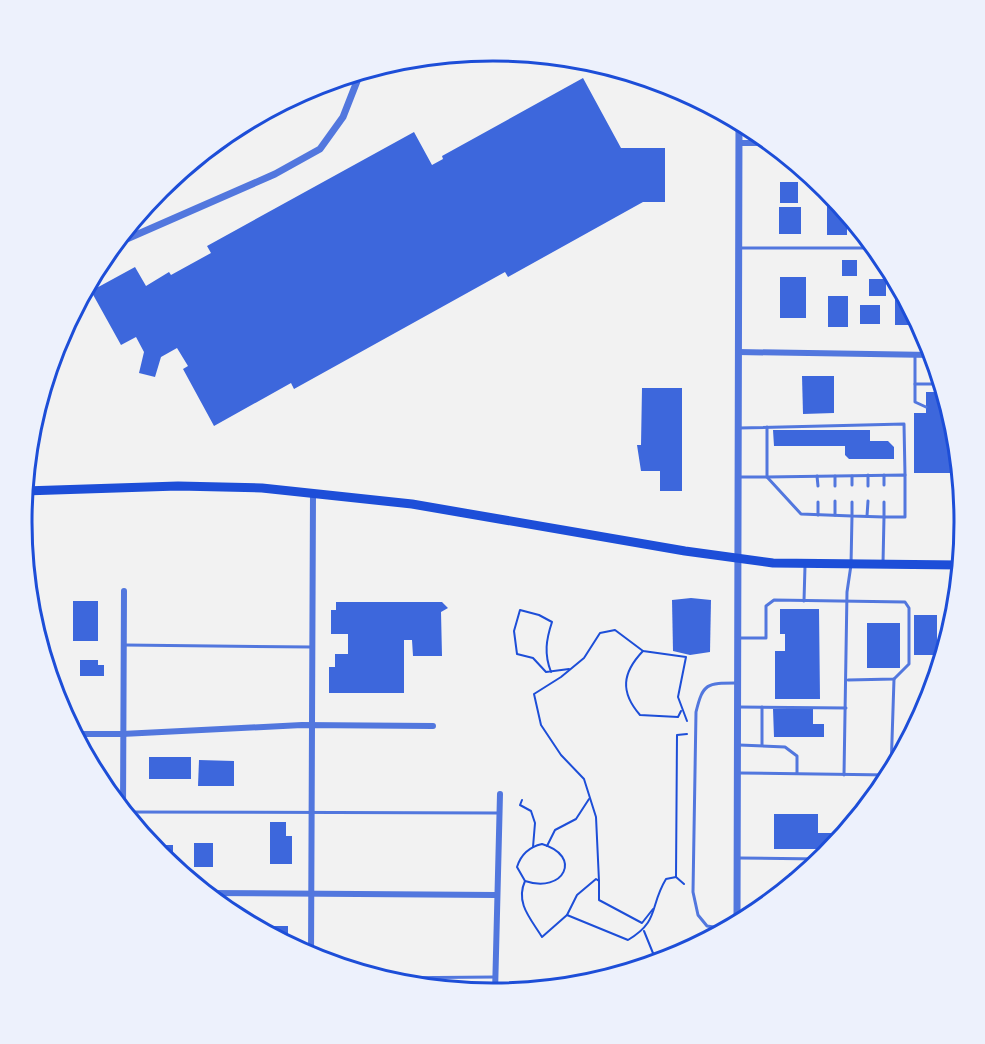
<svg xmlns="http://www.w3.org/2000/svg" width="985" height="1044" viewBox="0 0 985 1044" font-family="'Noto Serif',serif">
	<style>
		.building { fill: #3d67dc }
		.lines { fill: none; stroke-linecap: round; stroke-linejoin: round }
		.path { stroke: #1d4ed8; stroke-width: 2 }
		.service { stroke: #5277de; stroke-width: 3 }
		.minor { stroke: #5277de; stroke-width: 6 }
		.tertiary { stroke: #5277de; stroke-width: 7 }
		.primary { stroke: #1d4ed8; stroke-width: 9 }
		.rim { fill: none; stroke: #1d4ed8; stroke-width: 3 }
	</style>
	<rect width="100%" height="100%" fill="#f2f2f2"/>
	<g class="building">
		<polygon points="583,78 621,148 665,148 665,202 643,202 508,277 505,272 294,389 291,383 214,426 183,369 188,366 177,348 161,357 155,377 139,373 144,352 136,337 121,345 91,291 135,267 146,286 169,272 171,275 211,253 207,246 414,132 432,165 443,159 442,156"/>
		<polygon points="254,118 254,128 234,128"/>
		<rect x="780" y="182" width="18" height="21"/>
		<polygon points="827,195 831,195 847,215 847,235 827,235"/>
		<rect x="779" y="207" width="22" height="27"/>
		<rect x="842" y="260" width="15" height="16"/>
		<rect x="780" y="277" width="26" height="41"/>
		<rect x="869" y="279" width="17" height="17"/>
		<polygon points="895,280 910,307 910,325 895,325"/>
		<rect x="828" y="296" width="20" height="31"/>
		<rect x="860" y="305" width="20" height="19"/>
		<polygon points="802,376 834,376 834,413 803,414"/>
		<polygon points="642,388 682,388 682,491 660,491 660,471 641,471 637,445 641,445"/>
		<polygon points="926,392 943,392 944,416 951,416 955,430 959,473 914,473 914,413 926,413"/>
		<polygon points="773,430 870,430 870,441 888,441 894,447 894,459 849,459 845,455 845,446 774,446"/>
		<polygon points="691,598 711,600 710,652 690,655 673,651 672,600"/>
		<rect x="73" y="601" width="25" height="40"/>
		<polygon points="336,602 442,602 448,608 441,612 442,656 413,656 412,640 404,640 404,693 329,693 329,667 335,667 335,654 348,654 348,634 331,634 331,610 336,610"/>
		<polygon points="780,609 819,609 820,699 775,699 775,651 785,651 785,634 780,634"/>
		<rect x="914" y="615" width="23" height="40"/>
		<rect x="867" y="623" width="33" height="45"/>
		<polygon points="80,660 98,660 98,665 104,665 104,676 80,676"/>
		<polygon points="773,709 813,709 813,724 824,724 824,737 774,737"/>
		<rect x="149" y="757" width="42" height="22"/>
		<polygon points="199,760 234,761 234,786 198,786"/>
		<polygon points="91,766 103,766 103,786 100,784"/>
		<polygon points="774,814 818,814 818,833 831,833 831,849 774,849"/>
		<polygon points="270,822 286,822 286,836 292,836 292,864 270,864"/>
		<rect x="194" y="843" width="19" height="24"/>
		<polygon points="150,845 173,845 173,862 167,862"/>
		<polygon points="789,873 804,873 788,886"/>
		<polygon points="265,926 288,926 288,945 265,933"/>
	</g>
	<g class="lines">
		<g class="path">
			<path d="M643,651C622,673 620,692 640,715L678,717L681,711"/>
			<path d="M551,672C544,654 546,640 552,622L539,615L520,610L514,631L517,654L533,658L546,672L569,669"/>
			<polyline points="522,800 520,805 531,811 535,823 533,847"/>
			<path d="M542,844C583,856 564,894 525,881L517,867C521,854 529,847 542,844Z"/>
			<polyline points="547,846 555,830 576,819 589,799"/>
			<path d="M676,877L666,879C649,907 660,921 628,940L567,915L577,895L596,879L599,881L596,817L584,779L561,755L541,725L534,694L561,677L584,658L600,633L615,630L643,651L686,657L678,697L687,721"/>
			<path d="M525,881C515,903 531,919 542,937L567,915"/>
			<polyline points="599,881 599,900 642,923 653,909"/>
			<polyline points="684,884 676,877 677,735 687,734"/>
			<polyline points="644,931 657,963"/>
		</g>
		<g class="service">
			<polyline points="740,248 875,248"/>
			<polyline points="915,356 915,402 926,407"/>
			<polyline points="915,384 941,384"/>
			<polyline points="944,407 948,407"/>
			<polyline points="767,427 767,477 905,475 905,517 884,517 884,502"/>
			<polyline points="739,428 904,424 905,475"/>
			<polyline points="884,475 884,485"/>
			<polyline points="817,476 818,486"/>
			<polyline points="852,476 852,485"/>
			<polyline points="739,477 767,477 801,514 852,516 851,565 847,592 844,775"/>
			<polyline points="835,486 835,476"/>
			<polyline points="868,486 868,475"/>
			<polyline points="835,501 835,515"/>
			<polyline points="818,502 818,515"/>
			<polyline points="852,502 852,516 884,517 883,563"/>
			<polyline points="867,516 868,501"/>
			<polyline points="804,601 805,566"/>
			<polyline points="740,638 766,638 766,606 774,600 905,602 909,608 909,664 894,679 848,680"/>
			<polyline points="125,645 312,647"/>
			<polyline points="739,707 846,708"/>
			<polyline points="739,745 785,747 797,756 797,773"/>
			<polyline points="762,745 762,707"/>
			<polyline points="891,771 894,679"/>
			<polyline points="739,773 889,775"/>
			<polyline points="124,812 497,813"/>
			<polyline points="739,858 821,859"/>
			<path d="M727,929L707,926L698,915L693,892L696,712C703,683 707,683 736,683"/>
			<polyline points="378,978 495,977"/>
		</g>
		<g class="minor">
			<polyline points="739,143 770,143"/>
			<polyline points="738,352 932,355"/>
			<polyline points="26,475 26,491"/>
			<polyline points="74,734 122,734 302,725 433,726"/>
			<polyline points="123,811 124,591"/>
			<polyline points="205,893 496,895"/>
			<polyline points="311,957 313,493"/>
			<polyline points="495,993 500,794"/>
		</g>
		<g class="tertiary">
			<polyline points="113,245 275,174 320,149 343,117 361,71"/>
			<polyline points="737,923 739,122"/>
		</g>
		<polyline class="primary" points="24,491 178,486 262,488 412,504 685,551 773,563 960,565"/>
	</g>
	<path d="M0 0H985V1044H0ZM32 522a461 461 0 1 1 922 0a461 461 0 1 1-922 0Z" fill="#edf1fc" fill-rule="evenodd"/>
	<path class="rim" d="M32 522a461 461 0 1 1 922 0a461 461 0 1 1-922 0Z"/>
</svg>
